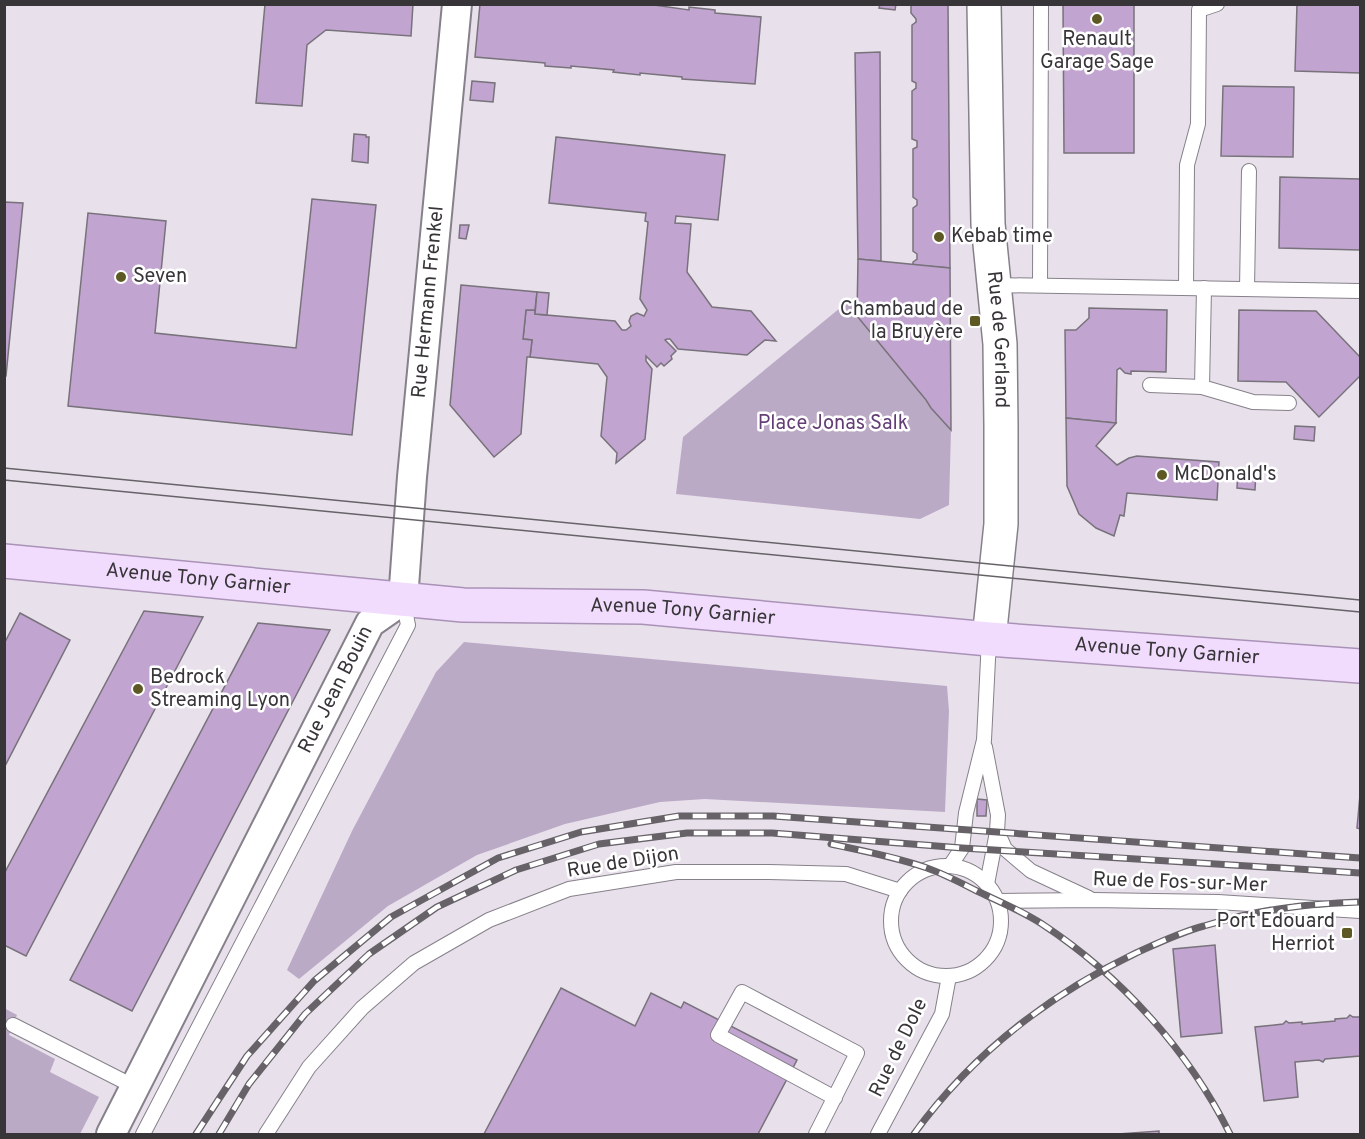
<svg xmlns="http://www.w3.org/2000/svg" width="1365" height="1139" viewBox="0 0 1365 1139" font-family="Overpass,sans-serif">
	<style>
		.green { fill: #bbaac5 }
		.building { fill: #c1a4d0; stroke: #78727b; stroke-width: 1.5 }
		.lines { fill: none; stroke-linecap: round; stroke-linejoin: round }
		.lane-casing { stroke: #86808a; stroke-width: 16 }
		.street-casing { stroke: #86808a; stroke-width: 32 }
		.secondary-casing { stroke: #86808a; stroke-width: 36 }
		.primary-casing { stroke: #aa92b7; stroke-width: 36 }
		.lane { stroke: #fff; stroke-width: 14 }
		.street { stroke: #fff; stroke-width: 28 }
		.secondary { stroke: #fff; stroke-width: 33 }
		.primary { stroke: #f1dcfd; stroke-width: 33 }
		.tram { stroke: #666268; stroke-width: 1.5 }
		.rail-casing { stroke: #666268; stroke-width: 7 }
		.rail { stroke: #fff; stroke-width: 4.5; stroke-dasharray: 14; stroke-linecap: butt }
		.poi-dot { fill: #5d5824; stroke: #fff; stroke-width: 2 }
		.labels { text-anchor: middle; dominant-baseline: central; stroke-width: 5; stroke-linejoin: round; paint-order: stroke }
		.poi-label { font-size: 20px; fill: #383539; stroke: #fff; text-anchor: start }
		.street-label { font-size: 20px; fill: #383539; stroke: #fff }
		.park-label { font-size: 20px; fill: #633d75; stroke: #fff }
	</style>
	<rect width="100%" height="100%" fill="#e8e1ec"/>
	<g class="green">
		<polygon points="851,299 931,408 951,430 949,505 920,519 676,494 683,437"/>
		<polygon points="464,642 947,686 949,711 945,812 705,799 660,802 565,824 477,855 388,906 299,979 287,970 352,831 436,672"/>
		<polygon points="4,1008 17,1015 9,1035 55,1059 50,1072 99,1097 80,1134 5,1134"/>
	</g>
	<g class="building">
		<polygon points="265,4 413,4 411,36 326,30 307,45 302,106 256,103"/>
		<polygon points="480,4 647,4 689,10 689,7 715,10 715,13 761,17 755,84 682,79 682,77 640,73 640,75 613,72 614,70 571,66 571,68 545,66 545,63 475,57"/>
		<polygon points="880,4 896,4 895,10 879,8"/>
		<polygon points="911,4 948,4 950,268 913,265 913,262 917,259 917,254 913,251 913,208 917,205 917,200 913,197 913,149 917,147 917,141 912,139 912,91 916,88 916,83 912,81 912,25 916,22 916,19 911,13"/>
		<polygon points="1063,4 1182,4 1134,5 1134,153 1064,153"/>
		<polygon points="1297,4 1360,4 1360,73 1295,71"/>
		<polygon points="880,52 881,261 858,259 855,53"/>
		<polygon points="472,81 495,83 493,102 470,100"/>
		<polygon points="1223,86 1294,87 1293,157 1221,156"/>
		<polygon points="354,134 366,135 366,137 369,137 368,163 352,161"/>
		<polygon points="556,137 725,155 718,220 676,216 675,223 691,224 687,272 712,307 751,311 776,341 765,340 747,355 678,349 670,339 667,339 665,340 676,351 671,356 672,359 664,366 661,363 657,367 646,356 646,361 652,369 645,439 616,463 617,453 601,436 607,377 598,364 530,357 532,340 523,339 526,310 535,310 535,314 615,321 622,330 626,330 631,326 629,321 631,316 637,313 644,316 647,310 640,299 648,222 645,221 646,213 549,203"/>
		<polygon points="1280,177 1360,179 1360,250 1279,248"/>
		<polygon points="312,199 376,205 352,435 68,406 88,213 166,221 155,333 296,348"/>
		<polygon points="4,202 23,203 6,376 4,377"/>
		<polygon points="460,225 469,225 466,239 459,238"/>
		<polygon points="858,259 950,268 951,430 931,408 926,400 857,316"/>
		<polygon points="461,285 537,292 535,310 526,310 523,339 532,340 530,357 527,357 521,434 494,457 450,405"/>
		<polygon points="537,292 549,293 547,315 535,314"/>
		<polygon points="1089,308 1167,310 1166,372 1131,371 1131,374 1125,373 1120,368 1117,370 1116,423 1066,418 1065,330 1076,330 1089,318"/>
		<polygon points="1239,310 1316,311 1360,357 1360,376 1319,417 1286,382 1238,381"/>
		<polygon points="1066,418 1116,423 1096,446 1117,465 1129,458 1137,456 1219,462 1217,500 1127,493 1124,516 1120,515 1114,536 1096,528 1079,514 1067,486"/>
		<polygon points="1295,426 1315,427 1314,441 1294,439"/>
		<polygon points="1238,471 1256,472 1255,490 1237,488"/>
		<polygon points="144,611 203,617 26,956 4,945 4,874"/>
		<polygon points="20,613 70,640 4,768 4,644"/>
		<polygon points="258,623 330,630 132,1011 70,980"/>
		<polygon points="1360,795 1360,829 1357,828"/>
		<polygon points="977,799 987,800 986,816 977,816"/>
		<polygon points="1215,945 1222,1033 1181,1037 1173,949"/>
		<polygon points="561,988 635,1026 651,993 681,1008 684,1002 797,1060 758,1134 484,1134"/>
		<polygon points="1350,1015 1353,1017 1360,1017 1360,1056 1325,1059 1323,1062 1319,1060 1295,1062 1298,1097 1264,1101 1255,1027 1283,1024 1286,1021 1289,1023 1302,1022 1302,1024 1335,1021 1335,1019 1347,1018"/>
		<polygon points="1159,1131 1159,1134 1118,1134"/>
	</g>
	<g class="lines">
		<defs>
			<g id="lane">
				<polyline points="994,285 1360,291"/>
				<polyline points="1040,285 1041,4"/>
				<polyline points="1186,287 1187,165 1198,124 1199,10 1217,4"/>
				<polyline points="1204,288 1202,387 1253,402 1289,403"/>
				<polyline points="1247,289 1249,171"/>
				<polyline points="1150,385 1202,387"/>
				<polyline points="985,747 998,815 997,832 987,884"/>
				<polyline points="998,833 1005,849 1031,871 1089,898"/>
				<polyline points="950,866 962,848 966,813 984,740 989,639"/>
				<circle cx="946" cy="921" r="55"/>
				<polyline points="998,901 1093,900 1218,902 1360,911"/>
				<polyline points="13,1025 135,1087"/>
				<polyline points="143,1134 408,625 403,600"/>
				<polyline points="266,1134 309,1067 362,1008 414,963 489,920 569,889 676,872 769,872 846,874 900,891"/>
				<polyline points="816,1134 857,1053 742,992 718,1035 835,1098"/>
				<polyline points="878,1134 942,1014 949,976"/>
			</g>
			<g id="street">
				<path id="s1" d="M111,1134L370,623L403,600L412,477L457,4"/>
			</g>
			<g id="secondary">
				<path id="s2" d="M984,4L988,224L1000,344L1001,426V524L989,639"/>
			</g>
			<g id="primary">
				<path id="s3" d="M4,561L463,605L643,607L989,639L1360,666"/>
			</g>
		</defs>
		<use href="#lane" class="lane-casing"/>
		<use href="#street" class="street-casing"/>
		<use href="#secondary" class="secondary-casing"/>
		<use href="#primary" class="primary-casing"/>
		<use href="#lane" class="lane"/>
		<use href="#street" class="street"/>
		<use href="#secondary" class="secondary"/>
		<use href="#primary" class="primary"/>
		<g class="tram">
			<polyline points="4,468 1360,600"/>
			<polyline points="4,480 1360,612"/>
		</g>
		<defs>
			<g id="rail">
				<path d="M831,844C863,851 896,857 927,868C944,874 961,883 977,891C998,901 1022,911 1042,924C1121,976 1188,1050 1230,1134"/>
				<polyline points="196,1134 247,1056 314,981 391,917 498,858 581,832 679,816 773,816 1360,858"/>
				<polyline points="219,1134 249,1084 305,1014 369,954 437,907 516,870 599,844 687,833 772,833 962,848 1360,873"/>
				<path d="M914,1134C971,1055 1049,995 1136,953C1158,943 1181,932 1204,926C1230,918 1266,910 1293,907C1315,904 1338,903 1360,902"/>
			</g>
		</defs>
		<use href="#rail" class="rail-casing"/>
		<use href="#rail" class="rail"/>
	</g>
	<g class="poi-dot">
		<circle cx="1097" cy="19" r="6"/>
		<circle cx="939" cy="237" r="6"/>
		<circle cx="121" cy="277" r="6"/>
		<rect x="969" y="315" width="12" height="12" rx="3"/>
		<circle cx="1162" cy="475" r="6"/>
		<circle cx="138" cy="689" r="6"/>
		<rect x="1341" y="927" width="12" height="12" rx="3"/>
	</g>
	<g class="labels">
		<g class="poi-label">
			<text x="1097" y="40" text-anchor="middle">Renault<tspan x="1097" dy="23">Garage Sage</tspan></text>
			<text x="951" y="237">Kebab time</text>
			<text x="133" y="277">Seven</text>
			<text x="963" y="310" text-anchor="end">Chambaud de<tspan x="963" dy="23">la Bruyère</tspan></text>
			<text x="1174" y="475">McDonald's</text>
			<text x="150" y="678">Bedrock<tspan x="150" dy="23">Streaming Lyon</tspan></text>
			<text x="1335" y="922" text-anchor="end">Port Edouard<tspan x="1335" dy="23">Herriot</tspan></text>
		</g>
		<g class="street-label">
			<text stroke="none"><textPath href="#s1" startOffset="912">Rue Hermann Frenkel</textPath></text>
			<text stroke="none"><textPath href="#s2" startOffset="336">Rue de Gerland</textPath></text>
			<text stroke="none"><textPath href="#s3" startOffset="195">Avenue Tony Garnier</textPath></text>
			<text stroke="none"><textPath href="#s3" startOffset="681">Avenue Tony Garnier</textPath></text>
			<text stroke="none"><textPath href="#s3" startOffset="1167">Avenue Tony Garnier</textPath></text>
			<text stroke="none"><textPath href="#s1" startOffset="498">Rue Jean Bouin</textPath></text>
			<text transform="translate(623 863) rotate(-9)">Rue de Dijon</text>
			<text transform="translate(1180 883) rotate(2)">Rue de Fos-sur-Mer</text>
			<text transform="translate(899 1048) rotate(-64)">Rue de Dole</text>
		</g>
		<g class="park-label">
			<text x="833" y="424">Place Jonas Salk</text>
		</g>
	</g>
	<rect width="1365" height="1139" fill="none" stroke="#383539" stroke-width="12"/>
</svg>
